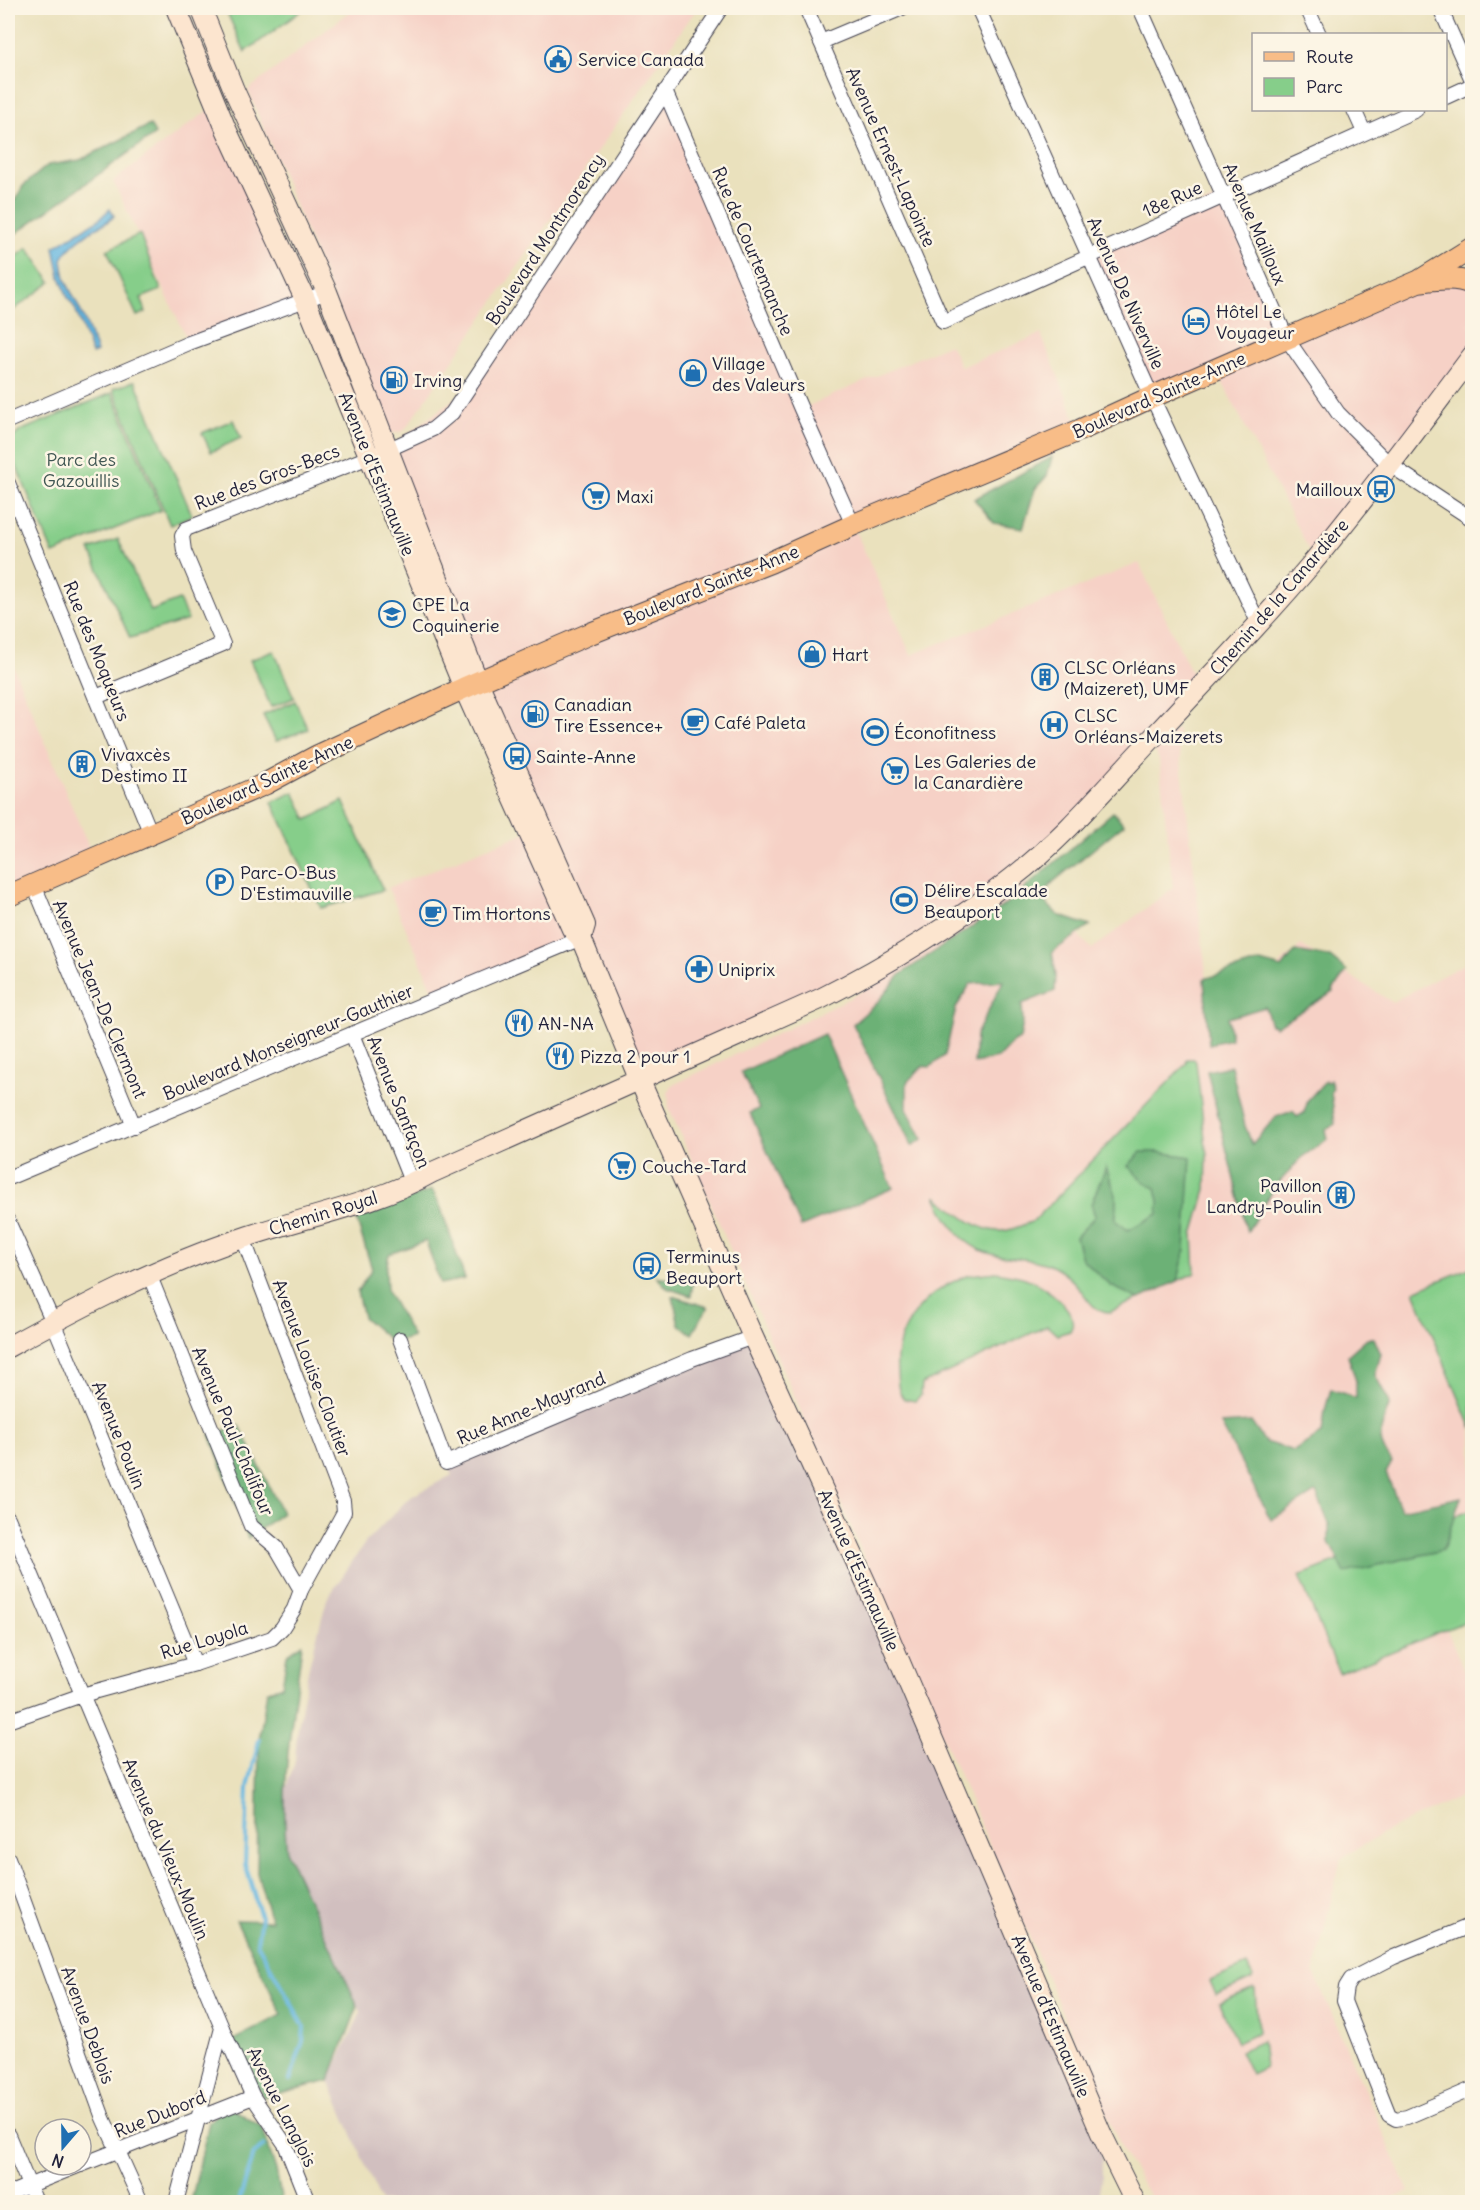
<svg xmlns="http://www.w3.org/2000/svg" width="1480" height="2210" viewBox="0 0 1480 2210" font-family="Delius,sans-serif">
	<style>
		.built { fill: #f6d1c6 }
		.industrial { fill: #d1bfbf }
		.green { fill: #86ce8a; stroke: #547862; stroke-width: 1.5 }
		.forest { fill: #6cb176; stroke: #476a58; stroke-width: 1.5 }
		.water { fill: #66b8e1; stroke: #446d8e; stroke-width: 1.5 }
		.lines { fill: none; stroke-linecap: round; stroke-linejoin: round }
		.stream { stroke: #66b8e1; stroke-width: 4 }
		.street-casing { stroke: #403f4e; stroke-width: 16 }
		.secondary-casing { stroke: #403f4e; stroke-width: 22 }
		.primary-casing { stroke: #403f4e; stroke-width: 23 }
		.street { stroke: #fff; stroke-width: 14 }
		.secondary { stroke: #fce5cf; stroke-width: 20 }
		.primary { stroke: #f8bd88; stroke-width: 21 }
		.labels { text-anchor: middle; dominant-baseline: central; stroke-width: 5; stroke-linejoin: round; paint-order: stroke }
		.poi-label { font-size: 18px; fill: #22223b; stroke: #fcf5e5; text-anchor: start }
		.street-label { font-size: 18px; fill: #22223b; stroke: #fcf5e5 }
		.park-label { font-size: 18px; fill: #405653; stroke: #fcf5e5 }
	</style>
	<rect width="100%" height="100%" fill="#fcf5e5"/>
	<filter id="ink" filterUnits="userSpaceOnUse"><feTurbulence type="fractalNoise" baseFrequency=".0167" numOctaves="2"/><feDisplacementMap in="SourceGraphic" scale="12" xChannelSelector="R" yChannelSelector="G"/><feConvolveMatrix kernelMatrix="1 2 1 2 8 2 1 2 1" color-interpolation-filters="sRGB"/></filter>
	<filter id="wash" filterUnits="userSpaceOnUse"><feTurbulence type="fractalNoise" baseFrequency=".008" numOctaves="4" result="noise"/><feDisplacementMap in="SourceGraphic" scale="24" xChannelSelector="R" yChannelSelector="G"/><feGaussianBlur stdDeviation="1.35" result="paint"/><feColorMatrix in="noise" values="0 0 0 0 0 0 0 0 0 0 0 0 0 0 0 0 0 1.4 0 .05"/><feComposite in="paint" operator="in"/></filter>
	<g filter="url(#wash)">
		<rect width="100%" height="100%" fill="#eae1bd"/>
		<g class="built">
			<polygon points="355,8 697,8 404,431 389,434 248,90"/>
			<polygon points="665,91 801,409 950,344 961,367 1041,334 1080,430 853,525 911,655 1139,563 1199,688 1085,810 938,931 640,1081 581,938 437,999 388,888 529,831 371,456 387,450 467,389"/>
			<polygon points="210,109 305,299 189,343 113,181"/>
			<polygon points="1222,196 1287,339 1419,281 1472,284 1472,356 1314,560 1216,370 1152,397 1089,256"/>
			<polygon points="8,654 94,859 8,896"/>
			<polygon points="1177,728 1207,980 1275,969 1301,945 1392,1002 1472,960 1472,1619 1447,1630 1472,1689 1472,1792 1393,1828 1341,1858 1314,1973 1409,2192 1381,2202 1153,2202 1123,2152 669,1108 668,1093 673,1085 854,996 955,932 1025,881 1092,949 1173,888 1159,760 1155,750"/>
		</g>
		<polygon class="industrial" points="753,1337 1101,2133 1102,2175 1097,2202 381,2202 329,2081 361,2012 287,1853 285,1832 285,1791 295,1762 297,1734 308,1670 327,1599 365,1543 409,1498 452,1475 446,1463"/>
		<g class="green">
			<polygon points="225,8 305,8 245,52"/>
			<polygon points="140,234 161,290 141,298 146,312 137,316 107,250"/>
			<polygon points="28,248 51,282 8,314 8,263"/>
			<polygon points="135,381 192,515 170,525 113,389"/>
			<polygon points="112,393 161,510 53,554 11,453 11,440 20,431"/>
			<polygon points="233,420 241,438 211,452 202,433"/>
			<polygon points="118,539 151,611 179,600 188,620 130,638 90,550"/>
			<polygon points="274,651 294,698 271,707 250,660"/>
			<polygon points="295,701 308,729 276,741 263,715"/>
			<polygon points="294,792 307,820 343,801 383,890 321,908 272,802"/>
			<path d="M1187,1059H1194L1196,1062L1207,1156L1206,1190L1193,1235L1195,1273L1110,1312C1093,1312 1089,1300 1079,1288C1073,1280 1063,1272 1054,1267C1036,1258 1015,1259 996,1255C964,1249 948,1224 936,1196C954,1210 978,1233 1003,1231C1013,1230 1025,1224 1034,1221L1186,1064Z"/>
			<polygon points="1472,1267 1472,1429 1414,1291"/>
			<path d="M996,1272C1005,1274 1016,1275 1025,1278C1041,1284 1083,1311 1070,1331L1057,1335L1047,1326L922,1384L921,1395L915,1401L904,1399C897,1392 898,1382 897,1373C893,1329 925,1292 964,1277C973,1273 986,1274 996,1272Z"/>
			<polygon points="1472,1510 1472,1619 1339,1673 1299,1576"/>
			<polygon points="1247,1965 1253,1977 1252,1979 1216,1995 1210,1981"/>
			<polygon points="1253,1988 1255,1989 1258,2033 1237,2043 1219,2003"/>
			<polygon points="1262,2041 1265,2067 1251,2074 1240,2051"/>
		</g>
		<g class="forest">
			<polygon points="150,125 155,134 8,239 8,209 17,197 23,186 48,165 80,160"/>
			<polygon points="1052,457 1047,476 1035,489 1023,528 994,523 974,499"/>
			<polygon points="1113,812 1124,824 1052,883 1042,899 1058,915 1090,926 1052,952 1056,975 1055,991 1022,1004 1023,1022 1020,1039 1013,1042 998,1058 974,1063 976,1035 1003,981 970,984 956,1008 945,1055 930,1067 923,1066 907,1082 907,1109 923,1139 912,1146 853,1024 877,1003 901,974 1010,901"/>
			<polygon points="1295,951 1330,957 1347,971 1333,990 1334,992 1275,1027 1274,1024 1271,1025 1265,1007 1228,1018 1231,1039 1209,1044 1204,979 1260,962 1282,968"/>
			<polygon points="824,1034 893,1188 801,1227 750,1113 759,1109 741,1072"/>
			<polygon points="1231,1066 1245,1126 1252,1144 1276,1117 1293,1111 1297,1117 1304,1113 1308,1100 1325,1081 1327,1083 1330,1080 1333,1088 1331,1091 1335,1124 1326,1130 1328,1139 1302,1157 1275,1187 1247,1232 1207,1071"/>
			<polygon points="1141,1152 1158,1152 1191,1157 1185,1249 1178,1281 1139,1299 1111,1286 1082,1259 1076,1237 1095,1216 1091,1204 1106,1167 1116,1195 1116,1221 1128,1230 1158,1214 1159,1201 1156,1188 1145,1183 1128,1166"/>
			<polygon points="432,1190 440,1205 465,1279 440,1284 426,1241 389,1254 386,1269 387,1291 413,1337 393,1343 363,1317 357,1292 372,1269 356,1218"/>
			<polygon points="694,1276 691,1296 667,1288 657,1277 683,1281"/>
			<polygon points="673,1296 708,1307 692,1334 679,1325"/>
			<path d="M1367,1338H1374L1381,1354L1375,1375L1390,1403C1381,1428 1374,1439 1392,1462L1386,1473L1401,1510L1461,1497L1443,1550L1345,1573L1329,1542V1524L1316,1492L1271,1520L1221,1424L1251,1422L1265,1442L1294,1451L1322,1433L1325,1410L1331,1389L1356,1398V1381L1348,1355Z"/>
			<polygon points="240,1426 282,1513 248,1538 210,1434"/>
			<path d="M302,1644C294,1712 279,1784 287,1853L358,2006L329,2081L263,2097L229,2042L282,2015L236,1920L271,1921L257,1873L259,1740L267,1691L282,1686L287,1655Z"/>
			<polygon points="228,2106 262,2127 276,2170 282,2202 191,2202 209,2122"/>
		</g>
		<path class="water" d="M110,209L114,216C109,222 104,223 98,227C85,234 69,246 62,259C64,284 71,290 81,312C87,325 92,339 97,352L92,354L75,308L68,298L60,277L54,247L98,220Z"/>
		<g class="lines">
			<g class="stream">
				<polyline points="259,1740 248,1788 245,1864 261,1917 257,1943 304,2026 303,2041 290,2080"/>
				<polyline points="239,2202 254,2154 264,2146"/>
			</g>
		</g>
	</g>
	<g filter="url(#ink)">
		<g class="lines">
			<defs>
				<g id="street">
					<polyline points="806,8 943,322 1416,110"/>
					<polyline points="978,8 1152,397 1259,624"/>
					<polyline points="1140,8 1287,339 1338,413 1390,465 1472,519"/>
					<polyline points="1307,8 1319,34"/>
					<polyline points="1440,8 1472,80"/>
					<polyline points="821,42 902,8"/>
					<polyline points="665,91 801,409 853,525"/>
					<polyline points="1446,97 1472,85"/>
					<polyline points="1354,110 1364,132"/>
					<polyline points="8,421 189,343 327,292"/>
					<polyline points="8,483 151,834"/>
					<polyline points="96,697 223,644 184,551 182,536 186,529 387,450 433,429 452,413 721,8"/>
					<polyline points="34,885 134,1126"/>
					<polyline points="352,1034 412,1184"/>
					<polyline points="8,1178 581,938"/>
					<polyline points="8,1221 53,1322 195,1664"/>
					<polyline points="149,1274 251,1526 276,1547 301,1590"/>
					<polyline points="400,1339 446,1463 692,1359 753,1337"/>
					<polyline points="8,1518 222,2028 176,2202"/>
					<polyline points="8,1721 82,1695 195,1664 272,1638 282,1628 294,1609 301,1590 344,1512 343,1501 243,1238"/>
					<polyline points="8,1858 103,2118 141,2202"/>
					<polyline points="1472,1925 1394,1957 1351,1979 1346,1987 1344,2001 1389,2115 1396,2119 1407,2117 1472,2089"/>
					<polyline points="222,2028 253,2097 285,2144 308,2202"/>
					<polyline points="8,2135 36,2202"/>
					<polyline points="81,2165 253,2097"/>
					<polyline points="8,2194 80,2165"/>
				</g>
				<g id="secondary">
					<polyline points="176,8 226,129 305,299 464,688 572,929 581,938 640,1081 753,1337 869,1590 1101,2133 1135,2202"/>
					<polyline points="201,8 234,90 327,292 478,682 585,925 581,938"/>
					<path d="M8,1347C84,1305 161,1265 243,1238C307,1216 374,1205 433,1172L820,999C887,965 953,925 1012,878C1067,836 1112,780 1160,730C1212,674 1264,620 1313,562C1369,495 1420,425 1472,356"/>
				</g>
				<g id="primary">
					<path d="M1422,281C1439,279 1457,277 1472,284"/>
					<polyline points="8,896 265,784 317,756 464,688 589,634 771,562 853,525 1080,430 1152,397 1419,281 1472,248"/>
				</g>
			</defs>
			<use href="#street" class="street-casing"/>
			<use href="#secondary" class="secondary-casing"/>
			<use href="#primary" class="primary-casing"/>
			<use href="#street" class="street"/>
			<use href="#secondary" class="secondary"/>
			<use href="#primary" class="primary"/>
		</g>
	</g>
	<defs>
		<symbol id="civic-ring" viewBox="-11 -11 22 22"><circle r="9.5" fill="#fcf5e5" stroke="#1f6fb2" stroke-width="1.5"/><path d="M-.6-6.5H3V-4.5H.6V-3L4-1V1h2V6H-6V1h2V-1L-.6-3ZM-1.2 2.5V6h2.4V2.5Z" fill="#1f6fb2"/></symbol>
		<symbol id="hotel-ring" viewBox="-11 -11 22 22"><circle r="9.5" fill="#fcf5e5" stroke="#1f6fb2" stroke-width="1.5"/><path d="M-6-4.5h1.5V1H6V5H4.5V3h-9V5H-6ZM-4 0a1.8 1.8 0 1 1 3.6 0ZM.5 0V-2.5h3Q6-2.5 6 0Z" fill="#1f6fb2"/></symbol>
		<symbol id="shop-ring" viewBox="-11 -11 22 22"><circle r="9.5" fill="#fcf5e5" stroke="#1f6fb2" stroke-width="1.5"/><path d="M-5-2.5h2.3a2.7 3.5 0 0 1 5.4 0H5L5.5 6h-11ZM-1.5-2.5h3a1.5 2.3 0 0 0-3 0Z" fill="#1f6fb2"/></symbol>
		<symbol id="fuel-ring" viewBox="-11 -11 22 22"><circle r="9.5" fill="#fcf5e5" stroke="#1f6fb2" stroke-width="1.5"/><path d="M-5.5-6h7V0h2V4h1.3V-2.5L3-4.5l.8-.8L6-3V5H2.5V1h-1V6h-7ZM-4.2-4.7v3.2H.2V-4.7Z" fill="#1f6fb2"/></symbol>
		<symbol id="bus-ring" viewBox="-11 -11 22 22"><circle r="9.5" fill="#fcf5e5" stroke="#1f6fb2" stroke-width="1.5"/><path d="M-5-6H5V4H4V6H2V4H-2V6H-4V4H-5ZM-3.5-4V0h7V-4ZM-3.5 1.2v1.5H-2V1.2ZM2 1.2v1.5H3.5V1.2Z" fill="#1f6fb2"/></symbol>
		<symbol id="supermarket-ring" viewBox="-11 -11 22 22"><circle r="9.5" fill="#fcf5e5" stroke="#1f6fb2" stroke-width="1.5"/><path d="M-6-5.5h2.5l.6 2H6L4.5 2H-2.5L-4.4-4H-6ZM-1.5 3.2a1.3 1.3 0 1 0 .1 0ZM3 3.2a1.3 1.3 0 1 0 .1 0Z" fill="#1f6fb2"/></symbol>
		<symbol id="school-ring" viewBox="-11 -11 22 22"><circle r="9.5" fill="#fcf5e5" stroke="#1f6fb2" stroke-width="1.5"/><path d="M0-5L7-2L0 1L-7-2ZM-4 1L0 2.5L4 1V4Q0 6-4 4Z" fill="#1f6fb2"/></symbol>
		<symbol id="building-ring" viewBox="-11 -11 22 22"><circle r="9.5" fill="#fcf5e5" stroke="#1f6fb2" stroke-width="1.5"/><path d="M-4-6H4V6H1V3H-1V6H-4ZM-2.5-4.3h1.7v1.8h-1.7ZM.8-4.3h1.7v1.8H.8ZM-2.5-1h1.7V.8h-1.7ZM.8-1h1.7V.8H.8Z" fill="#1f6fb2"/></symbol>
		<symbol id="cafe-ring" viewBox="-11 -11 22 22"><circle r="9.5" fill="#fcf5e5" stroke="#1f6fb2" stroke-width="1.5"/><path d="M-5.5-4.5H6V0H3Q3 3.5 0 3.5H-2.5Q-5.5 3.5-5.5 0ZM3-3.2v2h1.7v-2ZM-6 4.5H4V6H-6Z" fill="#1f6fb2"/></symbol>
		<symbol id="hospital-ring" viewBox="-11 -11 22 22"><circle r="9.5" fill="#fcf5e5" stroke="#1f6fb2" stroke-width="1.5"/><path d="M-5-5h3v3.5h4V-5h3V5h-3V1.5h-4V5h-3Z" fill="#1f6fb2"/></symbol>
		<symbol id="stadium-ring" viewBox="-11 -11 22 22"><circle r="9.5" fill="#fcf5e5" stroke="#1f6fb2" stroke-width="1.5"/><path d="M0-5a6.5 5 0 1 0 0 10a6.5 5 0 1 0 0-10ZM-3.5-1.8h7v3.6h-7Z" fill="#1f6fb2"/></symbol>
		<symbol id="parking-ring" viewBox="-11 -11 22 22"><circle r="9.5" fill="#fcf5e5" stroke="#1f6fb2" stroke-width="1.5"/><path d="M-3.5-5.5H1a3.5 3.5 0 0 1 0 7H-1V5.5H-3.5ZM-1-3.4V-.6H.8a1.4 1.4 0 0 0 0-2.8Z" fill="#1f6fb2"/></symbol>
		<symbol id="pharmacy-ring" viewBox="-11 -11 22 22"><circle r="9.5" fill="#fcf5e5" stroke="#1f6fb2" stroke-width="1.5"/><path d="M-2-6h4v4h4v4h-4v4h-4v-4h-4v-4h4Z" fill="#1f6fb2"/></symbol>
		<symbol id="restaurant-ring" viewBox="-11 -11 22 22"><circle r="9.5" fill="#fcf5e5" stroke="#1f6fb2" stroke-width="1.5"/><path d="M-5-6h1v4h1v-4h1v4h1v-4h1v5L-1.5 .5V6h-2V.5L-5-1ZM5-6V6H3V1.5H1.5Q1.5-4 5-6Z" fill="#1f6fb2"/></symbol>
	</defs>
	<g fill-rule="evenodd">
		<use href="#civic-ring" x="543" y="44" width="30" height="30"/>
		<use href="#hotel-ring" x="1181" y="306" width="30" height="30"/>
		<use href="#shop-ring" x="678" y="358" width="30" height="30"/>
		<use href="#fuel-ring" x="379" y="365" width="30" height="30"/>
		<use href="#bus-ring" x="1366" y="474" width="30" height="30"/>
		<use href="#supermarket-ring" x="581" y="481" width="30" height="30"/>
		<use href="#school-ring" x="377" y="599" width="30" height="30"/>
		<use href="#shop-ring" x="797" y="639" width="30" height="30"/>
		<use href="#building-ring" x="1030" y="662" width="30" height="30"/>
		<use href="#fuel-ring" x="520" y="699" width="30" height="30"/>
		<use href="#cafe-ring" x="680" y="707" width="30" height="30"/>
		<use href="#hospital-ring" x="1039" y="710" width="30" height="30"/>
		<use href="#stadium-ring" x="860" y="717" width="30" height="30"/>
		<use href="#bus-ring" x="502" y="741" width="30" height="30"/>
		<use href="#building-ring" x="67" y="749" width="30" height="30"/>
		<use href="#supermarket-ring" x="880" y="756" width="30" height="30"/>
		<use href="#parking-ring" x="205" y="867" width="30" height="30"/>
		<use href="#stadium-ring" x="889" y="885" width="30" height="30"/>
		<use href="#cafe-ring" x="418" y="898" width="30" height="30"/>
		<use href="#pharmacy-ring" x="684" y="954" width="30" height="30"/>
		<use href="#restaurant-ring" x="504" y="1008" width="30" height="30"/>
		<use href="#restaurant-ring" x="545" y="1041" width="30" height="30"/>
		<use href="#supermarket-ring" x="607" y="1151" width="30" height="30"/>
		<use href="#building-ring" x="1326" y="1180" width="30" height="30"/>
		<use href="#bus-ring" x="632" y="1251" width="30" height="30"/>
	</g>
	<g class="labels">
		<g class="poi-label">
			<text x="578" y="59">Service Canada</text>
			<text x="1216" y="311">Hôtel Le<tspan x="1216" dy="21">Voyageur</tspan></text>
			<text x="712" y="363">Village<tspan x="712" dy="21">des Valeurs</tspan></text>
			<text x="414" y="380">Irving</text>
			<text x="1362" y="489" text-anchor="end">Mailloux</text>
			<text x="616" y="496">Maxi</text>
			<text x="412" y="604">CPE La<tspan x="412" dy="21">Coquinerie</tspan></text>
			<text x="832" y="654">Hart</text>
			<text x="1064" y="667">CLSC Orléans<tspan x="1064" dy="21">(Maizeret), UMF</tspan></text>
			<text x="554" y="704">Canadian<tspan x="554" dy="21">Tire Essence+</tspan></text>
			<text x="1074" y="715">CLSC<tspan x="1074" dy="21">Orléans-Maizerets</tspan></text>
			<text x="714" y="722">Café Paleta</text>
			<text x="894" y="732">Éconofitness</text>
			<text x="101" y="754">Vivaxcès<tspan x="101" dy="21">Destimo II</tspan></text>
			<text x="536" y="756">Sainte-Anne</text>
			<text x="914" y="761">Les Galeries de<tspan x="914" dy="21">la Canardière</tspan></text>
			<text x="240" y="872">Parc-O-Bus<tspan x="240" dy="21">D'Estimauville</tspan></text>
			<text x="924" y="890">Délire Escalade<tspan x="924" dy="21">Beauport</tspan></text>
			<text x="452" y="913">Tim Hortons</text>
			<text x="718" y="969">Uniprix</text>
			<text x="538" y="1023">AN-NA</text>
			<text x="580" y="1056">Pizza 2 pour 1</text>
			<text x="642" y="1166">Couche-Tard</text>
			<text x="1322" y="1185" text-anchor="end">Pavillon<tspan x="1322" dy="21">Landry-Poulin</tspan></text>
			<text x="666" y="1256">Terminus<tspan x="666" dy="21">Beauport</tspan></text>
		</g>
		<g class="street-label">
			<text transform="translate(891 157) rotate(66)">Avenue Ernest-Lapointe</text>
			<text transform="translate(1172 199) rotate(-24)">18e Rue</text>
			<text transform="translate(1255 224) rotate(66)">Avenue Mailloux</text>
			<text transform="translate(545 239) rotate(-57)">Boulevard Montmorency</text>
			<text transform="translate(753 251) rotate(67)">Rue de Courtemanche</text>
			<text transform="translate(1126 293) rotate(66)">Avenue De Niverville</text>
			<text transform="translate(1159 395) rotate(-24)">Boulevard Sainte-Anne</text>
			<text transform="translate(377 474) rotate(68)">Avenue d'Estimauville</text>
			<text transform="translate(267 477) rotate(-21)">Rue des Gros-Becs</text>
			<text transform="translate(711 585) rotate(-22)">Boulevard Sainte-Anne</text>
			<text transform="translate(1279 597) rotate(-49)">Chemin de la Canardière</text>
			<text transform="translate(97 651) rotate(68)">Rue des Moqueurs</text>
			<text transform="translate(267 780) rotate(-25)">Boulevard Sainte-Anne</text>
			<text transform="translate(100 999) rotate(67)">Avenue Jean-De Clermont</text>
			<text transform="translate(288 1042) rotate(-23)">Boulevard Monseigneur-Gauthier</text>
			<text transform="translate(399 1102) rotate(68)">Avenue Sanfaçon</text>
			<text transform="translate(323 1213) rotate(-17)">Chemin Royal</text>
			<text transform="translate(312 1368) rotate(69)">Avenue Louise-Cloutier</text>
			<text transform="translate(531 1408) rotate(-23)">Rue Anne-Mayrand</text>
			<text transform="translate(233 1431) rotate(67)">Avenue Paul-Chalifour</text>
			<text transform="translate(119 1435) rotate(68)">Avenue Poulin</text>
			<text transform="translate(859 1570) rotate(66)">Avenue d'Estimauville</text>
			<text transform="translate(204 1640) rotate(-17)">Rue Loyola</text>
			<text transform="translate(166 1849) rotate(67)">Avenue du Vieux-Moulin</text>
			<text transform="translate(1051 2016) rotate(67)">Avenue d'Estimauville</text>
			<text transform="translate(88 2025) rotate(70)">Avenue Deblois</text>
			<text transform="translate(282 2107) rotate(63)">Avenue Langlois</text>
			<text transform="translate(160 2114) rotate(-22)">Rue Dubord</text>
		</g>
		<g class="park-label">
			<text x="81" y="459">Parc des<tspan x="81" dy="21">Gazouillis</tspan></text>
		</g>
	</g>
	<rect width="1480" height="2210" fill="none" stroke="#fcf5e5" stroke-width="30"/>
	<rect x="1252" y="33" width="195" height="78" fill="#fcf5e5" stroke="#a5a1a1" stroke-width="1.5"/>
	<rect x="1264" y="52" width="30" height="9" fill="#f8bd88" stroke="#a5a1a1" stroke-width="1.5"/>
	<text x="1306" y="63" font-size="18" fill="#22223b">Route</text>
	<rect x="1264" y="78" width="30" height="18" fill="#86ce8a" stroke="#a5a1a1" stroke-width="1.5"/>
	<text x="1306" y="93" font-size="18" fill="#22223b">Parc</text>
	<g transform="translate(63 2147) rotate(200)"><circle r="28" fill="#fcf5e5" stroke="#a5a1a1" stroke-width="1.5"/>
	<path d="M0-4.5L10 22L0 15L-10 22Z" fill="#1f6fb2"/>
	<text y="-9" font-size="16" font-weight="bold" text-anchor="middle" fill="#22223b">N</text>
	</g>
</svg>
